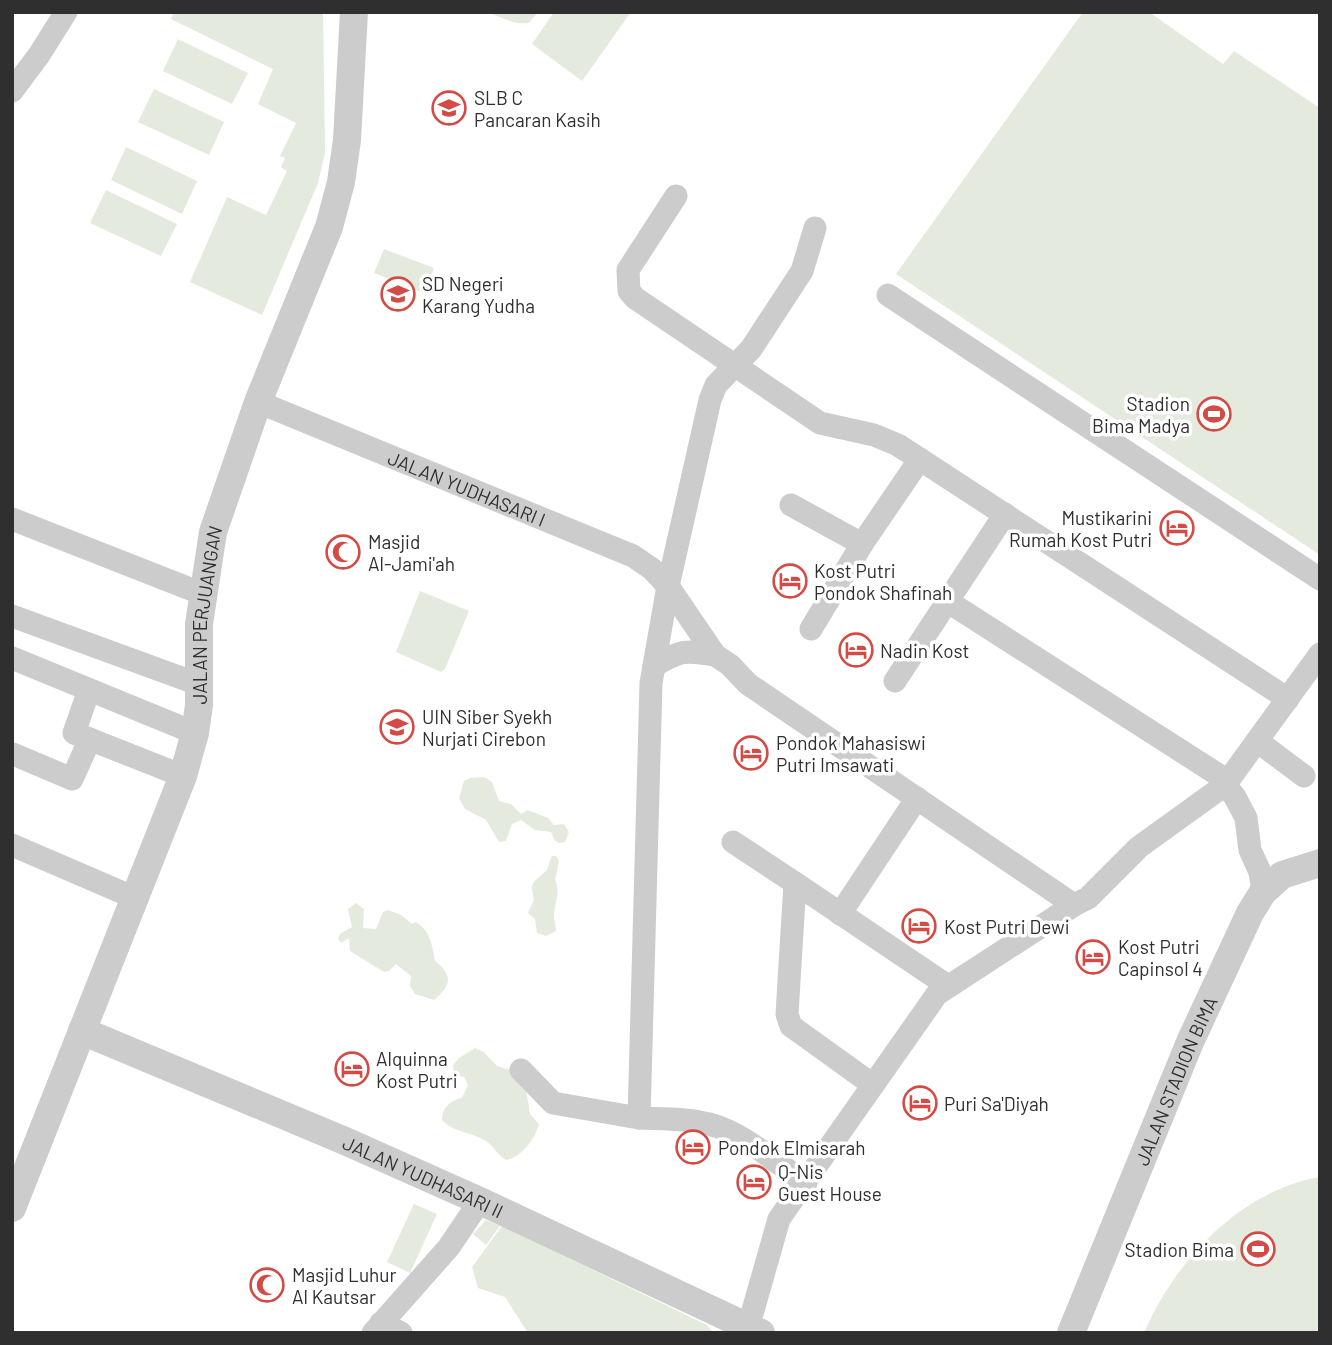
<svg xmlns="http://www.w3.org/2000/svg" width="1332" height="1345" viewBox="0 0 1332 1345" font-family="Barlow,sans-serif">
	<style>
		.green { fill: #e4ebde }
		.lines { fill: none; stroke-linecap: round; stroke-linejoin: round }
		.minor { stroke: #ccc; stroke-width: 23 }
		.tertiary { stroke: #ccc; stroke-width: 28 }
		.labels { text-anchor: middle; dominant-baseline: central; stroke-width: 7; stroke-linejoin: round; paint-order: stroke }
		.poi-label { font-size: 19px; fill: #2f2f2f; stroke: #fff; text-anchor: start }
		.street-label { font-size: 19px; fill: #2f2f2f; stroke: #fff }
	</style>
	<rect width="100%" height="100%" fill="#fff"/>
	<g class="green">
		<polygon points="174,12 323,12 325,153 318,183 262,315 190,282 227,197 266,215 287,171 281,167 285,158 280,156 296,123 258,104 273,69 171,19"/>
		<path d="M487,12H538L529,23C512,25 502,17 487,12Z"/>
		<polygon points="554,12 631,12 582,81 532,44"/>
		<polygon points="1083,12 1149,12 1223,64 1234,51 1320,108 1320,555 896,274"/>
		<polygon points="178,39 248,73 232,104 163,71"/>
		<polygon points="154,89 224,122 209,155 138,122"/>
		<polygon points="126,147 197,181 182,214 111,180"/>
		<polygon points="106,190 177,224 161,256 90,223"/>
		<polygon points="384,249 434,268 424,293 374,273"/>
		<polygon points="420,591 469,611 445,669 441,672 396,652"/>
		<polygon points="484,777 492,782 499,801 511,804 521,814 528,810 548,818 554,825 564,824 569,832 565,842 559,843 555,841 551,832 535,830 521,820 512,824 506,841 499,842 486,820 465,809 459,798 464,781 470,778"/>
		<path d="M552,856H556L559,861L555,880C561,891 555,902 554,914C554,921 556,925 556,931L546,936L537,933L535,919L528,913L534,900C530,881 532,884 545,872C549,869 549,861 552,856Z"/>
		<path d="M356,903L364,909L363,928L376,929L383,912L388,910L401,915L412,924L416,922C431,931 432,946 435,961C453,975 452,985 434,1000L415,994L410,986L411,976L396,964L389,971L384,972L350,951L349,938L341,943L338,939L340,934L352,927L348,909Z"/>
		<path d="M475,1048L484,1052L497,1066L511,1070L526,1089L530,1114L539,1124C535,1139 522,1157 506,1160C498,1155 496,1150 490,1144C476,1132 453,1133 442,1120C442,1107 451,1100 462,1098L468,1085L464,1077L454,1075L453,1065L459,1058Z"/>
		<path d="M1320,1177V1333H1144C1175,1261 1239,1191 1320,1177Z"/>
		<polygon points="414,1204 437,1214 410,1273 387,1262"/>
		<polygon points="486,1220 500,1226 486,1245 473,1234"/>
		<polygon points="502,1226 707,1325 713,1333 528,1333 505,1297 478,1288 472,1267"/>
		<polygon points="328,1276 335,1281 316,1303 310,1298"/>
	</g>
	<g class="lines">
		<g class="minor">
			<polyline points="12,91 39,55 66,12"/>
			<polyline points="676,196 628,270 629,291 635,298 820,423 874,435 898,445 1288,699"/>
			<polyline points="888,295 1320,579"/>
			<path id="s1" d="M258,402L633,556L652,569L668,586L715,655L730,665L748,684L1074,905"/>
			<polyline points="791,505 862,544 920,459"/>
			<polyline points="12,519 203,594"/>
			<polyline points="947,601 1217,774 1235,797 1246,818 1250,850 1260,872 1263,892"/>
			<polyline points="12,616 198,684"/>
			<polyline points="811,629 862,544"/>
			<polyline points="12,658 195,733"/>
			<path d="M654,666C680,650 685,650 715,655"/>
			<polyline points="895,681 1005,514"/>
			<polyline points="89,690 74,733 183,776"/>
			<polyline points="1257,741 1304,776"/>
			<polyline points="13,754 72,779 90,739"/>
			<polyline points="733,842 795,883"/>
			<polyline points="12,845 135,898"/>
			<polyline points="840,914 917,798"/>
			<polyline points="521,1070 553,1103 639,1118"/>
			<polyline points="873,1085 791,1026 787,1014 795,883 948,986"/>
			<path d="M806,1183C776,1163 744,1133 709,1124C687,1118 661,1119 639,1118L651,683L668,586L710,400L716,385L751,349L802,271L815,228"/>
			<polyline points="381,1323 401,1333"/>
			<polyline points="748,1328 779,1219 937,994 1074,905 1088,898 1139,847 1225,785 1320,654"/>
			<polyline points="373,1333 449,1247 480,1201"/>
		</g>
		<g class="tertiary">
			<path id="s2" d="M82,1031L345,1141L480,1201L761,1333"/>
			<path id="s3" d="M12,1208L183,776L195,733L199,705V624L213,532L258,402L329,227L341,182L347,140L354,12"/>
			<path id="s4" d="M1071,1333L1190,1042L1250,913L1263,892L1282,875L1320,863"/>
		</g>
	</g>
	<defs>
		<symbol id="school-ring" viewBox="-11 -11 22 22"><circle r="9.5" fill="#fff" stroke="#d34b44" stroke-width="1.5"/><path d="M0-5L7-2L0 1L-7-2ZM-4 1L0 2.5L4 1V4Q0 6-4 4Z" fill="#d34b44"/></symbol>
		<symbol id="stadium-ring" viewBox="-11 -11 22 22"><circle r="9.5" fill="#fff" stroke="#d34b44" stroke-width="1.5"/><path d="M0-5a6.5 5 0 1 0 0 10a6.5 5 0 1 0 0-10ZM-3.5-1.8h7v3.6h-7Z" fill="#d34b44"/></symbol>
		<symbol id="hotel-ring" viewBox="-11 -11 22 22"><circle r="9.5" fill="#fff" stroke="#d34b44" stroke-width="1.5"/><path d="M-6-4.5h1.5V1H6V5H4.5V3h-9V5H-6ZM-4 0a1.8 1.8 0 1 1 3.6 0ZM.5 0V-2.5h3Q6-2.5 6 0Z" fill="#d34b44"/></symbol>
		<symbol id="mosque-ring" viewBox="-11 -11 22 22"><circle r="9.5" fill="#fff" stroke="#d34b44" stroke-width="1.5"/><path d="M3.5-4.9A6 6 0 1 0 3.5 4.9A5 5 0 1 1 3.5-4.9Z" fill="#d34b44"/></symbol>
		<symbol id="university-ring" viewBox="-11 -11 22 22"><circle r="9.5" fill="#fff" stroke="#d34b44" stroke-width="1.5"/><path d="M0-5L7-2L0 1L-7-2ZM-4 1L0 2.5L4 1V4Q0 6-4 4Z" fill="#d34b44"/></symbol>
	</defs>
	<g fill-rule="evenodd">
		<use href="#school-ring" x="430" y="89" width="38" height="38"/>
		<use href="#school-ring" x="379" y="275" width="38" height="38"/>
		<use href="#stadium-ring" x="1195" y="395" width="38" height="38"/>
		<use href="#hotel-ring" x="1158" y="509" width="38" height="38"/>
		<use href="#mosque-ring" x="324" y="533" width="38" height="38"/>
		<use href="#hotel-ring" x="771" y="562" width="38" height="38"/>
		<use href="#hotel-ring" x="837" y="631" width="38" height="38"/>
		<use href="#university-ring" x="378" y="708" width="38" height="38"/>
		<use href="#hotel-ring" x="732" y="734" width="38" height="38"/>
		<use href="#hotel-ring" x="900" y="907" width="38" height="38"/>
		<use href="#hotel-ring" x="1074" y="938" width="38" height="38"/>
		<use href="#hotel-ring" x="333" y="1050" width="38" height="38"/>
		<use href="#hotel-ring" x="901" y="1084" width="38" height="38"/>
		<use href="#hotel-ring" x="674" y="1128" width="38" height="38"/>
		<use href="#hotel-ring" x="735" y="1163" width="38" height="38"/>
		<use href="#stadium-ring" x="1239" y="1230" width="38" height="38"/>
		<use href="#mosque-ring" x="248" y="1266" width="38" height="38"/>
	</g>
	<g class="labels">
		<g class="poi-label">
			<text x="474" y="97">SLB C<tspan x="474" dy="22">Pancaran Kasih</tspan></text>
			<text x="422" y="283">SD Negeri<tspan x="422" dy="22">Karang Yudha</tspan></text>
			<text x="1190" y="403" text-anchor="end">Stadion<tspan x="1190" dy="22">Bima Madya</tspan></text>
			<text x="1152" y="517" text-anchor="end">Mustikarini<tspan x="1152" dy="22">Rumah Kost Putri</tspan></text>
			<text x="368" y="541">Masjid<tspan x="368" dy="22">Al-Jami'ah</tspan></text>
			<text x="814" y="570">Kost Putri<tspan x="814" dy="22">Pondok Shafinah</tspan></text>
			<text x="880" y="650">Nadin Kost</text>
			<text x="422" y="716">UIN Siber Syekh<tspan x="422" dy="22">Nurjati Cirebon</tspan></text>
			<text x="776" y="742">Pondok Mahasiswi<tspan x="776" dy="22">Putri Imsawati</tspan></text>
			<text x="944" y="926">Kost Putri Dewi</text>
			<text x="1118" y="946">Kost Putri<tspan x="1118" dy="22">Capinsol 4</tspan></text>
			<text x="376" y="1058">Alquinna<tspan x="376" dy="22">Kost Putri</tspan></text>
			<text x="944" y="1103">Puri Sa'Diyah</text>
			<text x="718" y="1147">Pondok Elmisarah</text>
			<text x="778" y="1171">Q-Nis<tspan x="778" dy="22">Guest House</tspan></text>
			<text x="1234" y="1249" text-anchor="end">Stadion Bima</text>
			<text x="292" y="1274">Masjid Luhur<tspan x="292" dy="22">Al Kautsar</tspan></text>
		</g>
		<g class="street-label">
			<text stroke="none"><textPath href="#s1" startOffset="226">JALAN YUDHASARI I</textPath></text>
			<text stroke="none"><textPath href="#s3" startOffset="628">JALAN PERJUANGAN</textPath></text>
			<text stroke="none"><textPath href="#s4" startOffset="273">JALAN STADION BIMA</textPath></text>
			<text stroke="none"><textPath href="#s2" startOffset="371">JALAN YUDHASARI II</textPath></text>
		</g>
	</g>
	<rect width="1332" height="1345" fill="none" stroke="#2f2f2f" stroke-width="28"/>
</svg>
